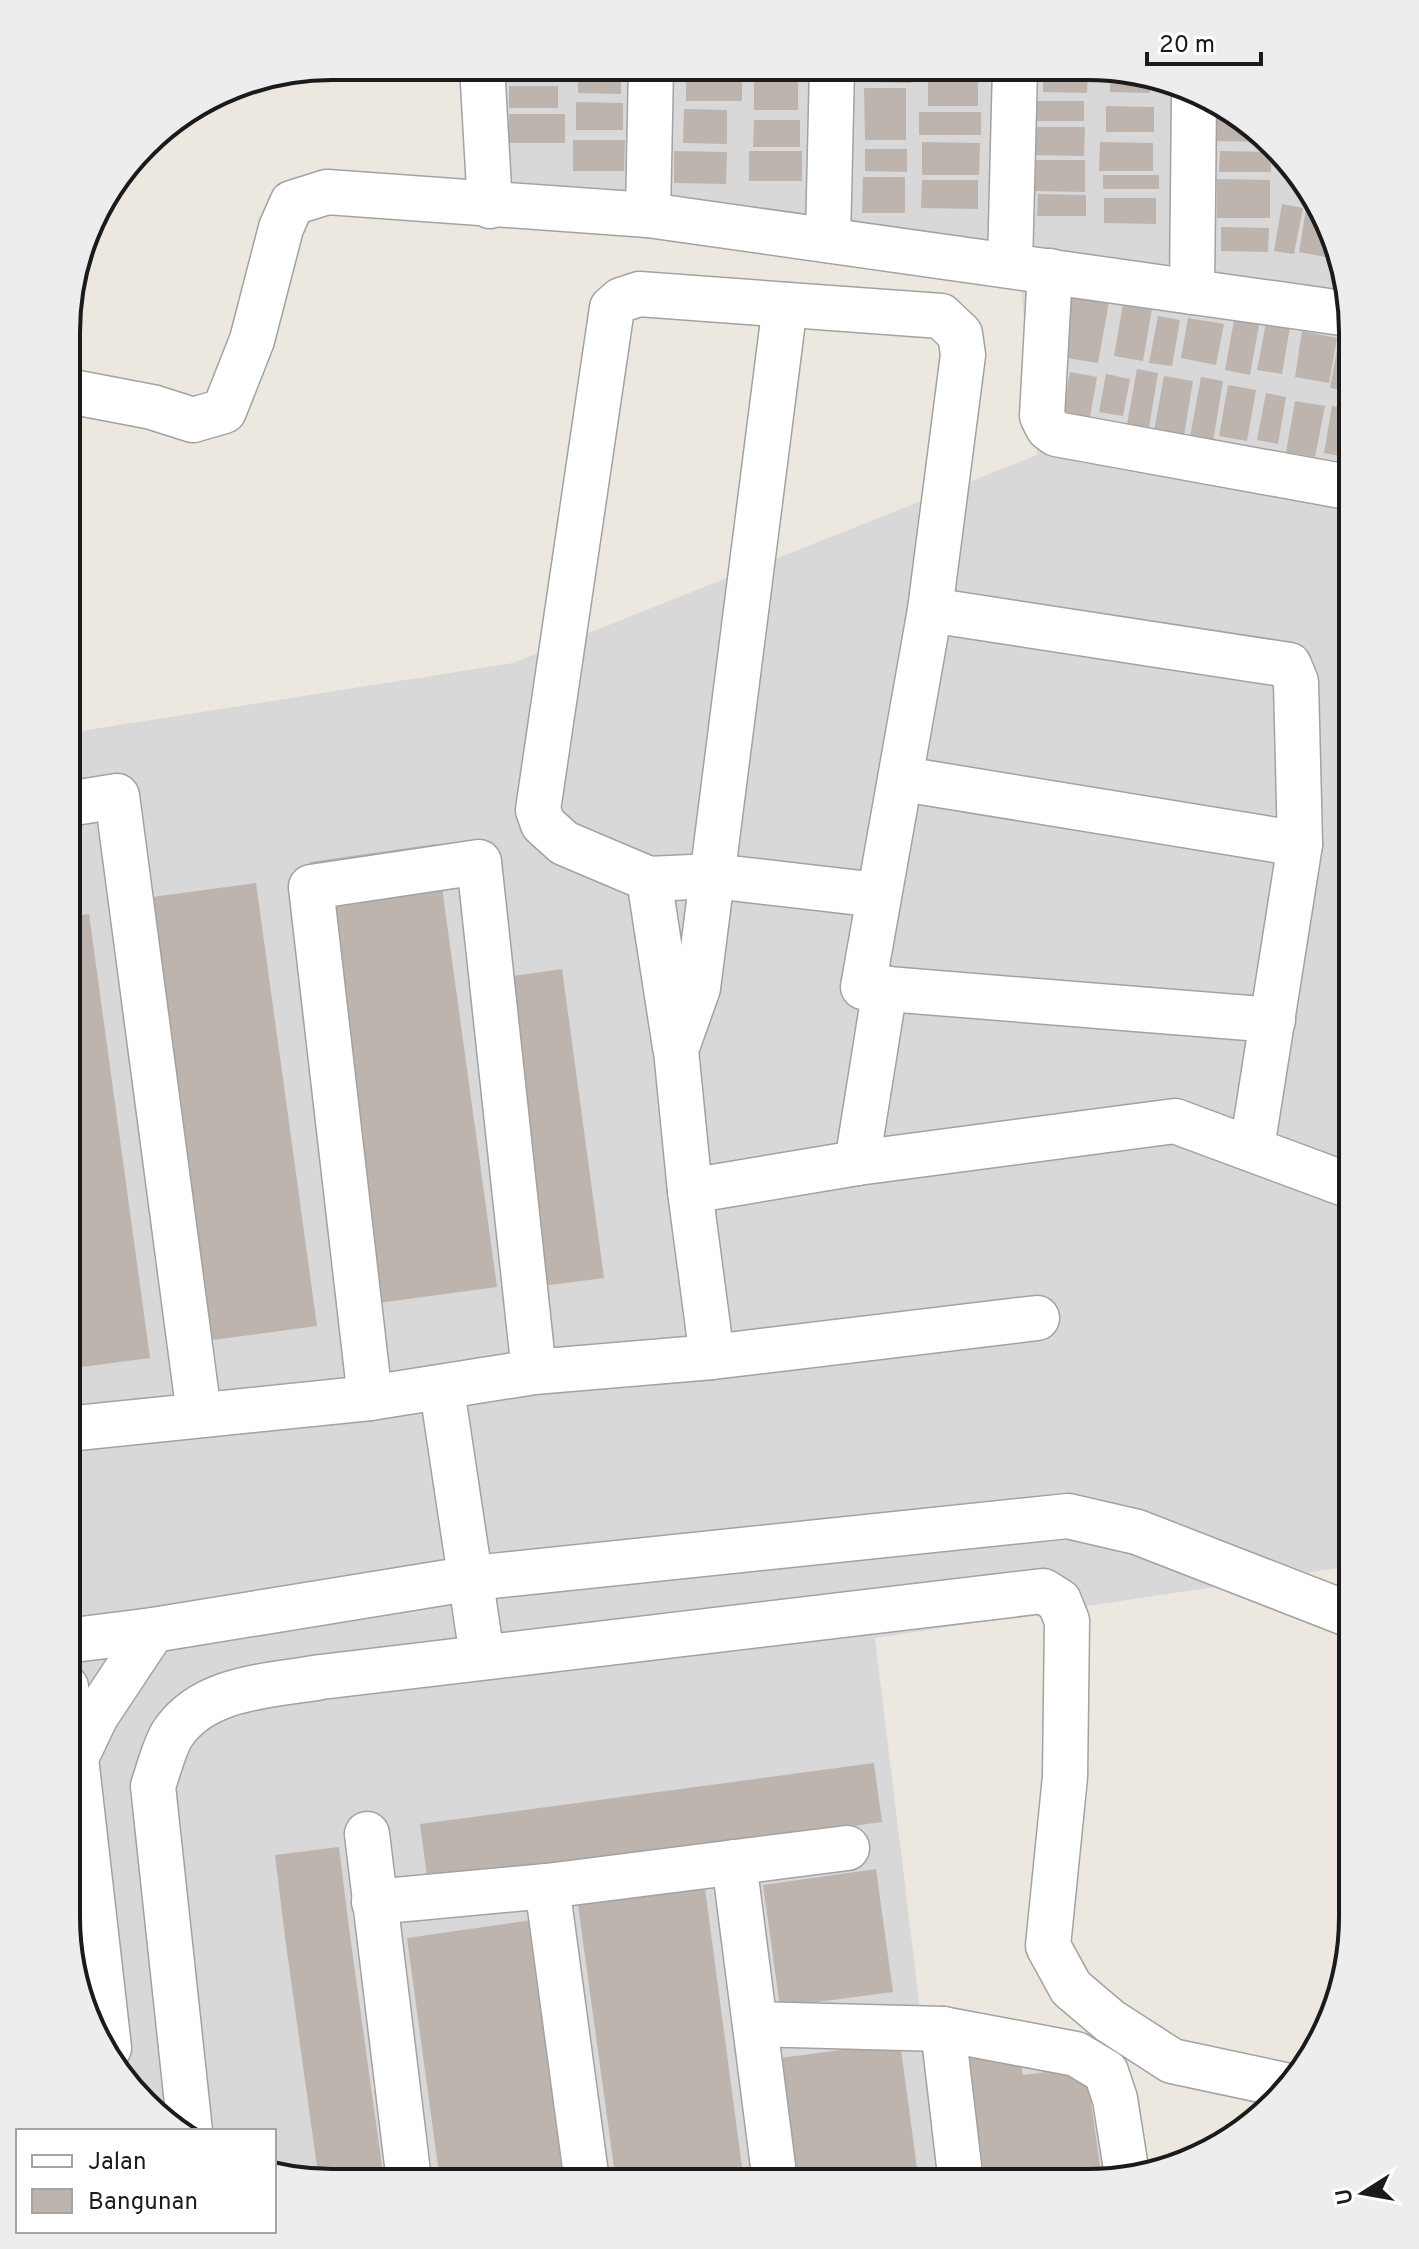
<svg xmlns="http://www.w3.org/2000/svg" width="1419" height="2249" viewBox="0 0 1419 2249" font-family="Overpass,sans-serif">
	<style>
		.residential { fill: #d9d8d8 }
		.building { fill: #bcb4ad }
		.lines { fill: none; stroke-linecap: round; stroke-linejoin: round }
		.street-casing { stroke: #a2a2a2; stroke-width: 47 }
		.street { stroke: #fff; stroke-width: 44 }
		.rim { fill: none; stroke: #1b1b1b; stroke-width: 4 }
	</style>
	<rect width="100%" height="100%" fill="#ece8e0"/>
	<polygon class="residential" points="495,66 1122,68 1249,121 1333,230 1353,332 1353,1566 875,1638 921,2017 1086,2047 1128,2066 1139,2098 1148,2171 1088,2183 298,2181 274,2171 274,2131 177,2131 170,2128 86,2019 66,1917 68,733 513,663 1037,455 1020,275 501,197"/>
	<g class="building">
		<polygon points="504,67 561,67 560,80 504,79"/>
		<polygon points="578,67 621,67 621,94 578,93"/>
		<rect x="760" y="67" width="39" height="6"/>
		<polygon points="869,68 911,68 911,83 869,82"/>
		<polygon points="1110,68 1122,68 1150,80 1150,93 1110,92"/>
		<polygon points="686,69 742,70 742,101 686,101"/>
		<polygon points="1043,70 1088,70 1087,93 1043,92"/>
		<polygon points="928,77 978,78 978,106 928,106"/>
		<rect x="754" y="79" width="44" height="31"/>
		<rect x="509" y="86" width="49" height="22"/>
		<polygon points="864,88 906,88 906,140 865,140"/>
		<rect x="1037" y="101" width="47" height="20"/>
		<polygon points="576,102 623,103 623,130 576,130"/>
		<polygon points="1106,106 1154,107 1154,132 1106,132"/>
		<polygon points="684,109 727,110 727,144 683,143"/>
		<rect x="919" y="112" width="62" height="23"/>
		<rect x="509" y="114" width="56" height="29"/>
		<polygon points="1217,117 1239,117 1249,121 1265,142 1216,141"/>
		<polygon points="754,120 800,120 800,147 753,147"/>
		<polygon points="1030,127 1085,127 1084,156 1030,155"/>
		<polygon points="573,140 625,140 624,171 573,171"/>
		<polygon points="922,142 980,143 979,175 922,175"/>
		<polygon points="1100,142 1153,143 1153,171 1099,171"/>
		<polygon points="865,149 907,149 907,172 865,171"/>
		<polygon points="674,151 727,152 726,184 674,183"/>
		<rect x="749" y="151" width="53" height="30"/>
		<polygon points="1220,151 1271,152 1271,172 1219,172"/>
		<polygon points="1031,160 1085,160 1085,192 1031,191"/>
		<rect x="1103" y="175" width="56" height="14"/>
		<polygon points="863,177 905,177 905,213 862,213"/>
		<polygon points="1217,179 1270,180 1270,218 1217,218"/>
		<polygon points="922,180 978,180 978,209 921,208"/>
		<polygon points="1038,194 1086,195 1086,216 1037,216"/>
		<polygon points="1104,198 1156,198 1156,224 1104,223"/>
		<polygon points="1282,204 1303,208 1294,254 1274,251"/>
		<polygon points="1306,209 1318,212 1333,231 1331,258 1299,252"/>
		<polygon points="1221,227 1269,228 1268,252 1221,251"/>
		<polygon points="1072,295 1109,302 1098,363 1061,357"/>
		<polygon points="1123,304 1152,309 1143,361 1114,356"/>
		<polygon points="1235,315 1260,320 1250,375 1225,370"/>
		<polygon points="1158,316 1180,320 1172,366 1149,363"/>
		<polygon points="1188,318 1224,324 1216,365 1181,358"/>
		<polygon points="1266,323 1290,327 1282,374 1257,370"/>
		<polygon points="1342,323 1353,332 1353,392 1330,388"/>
		<polygon points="1302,331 1337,338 1329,383 1295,377"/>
		<polygon points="1137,369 1158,373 1149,428 1127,424"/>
		<polygon points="1070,372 1097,377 1089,423 1062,418"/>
		<polygon points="1106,374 1130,379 1123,416 1099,412"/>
		<polygon points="1164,376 1193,381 1183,441 1153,436"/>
		<polygon points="1201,377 1223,381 1213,442 1190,437"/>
		<polygon points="1228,385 1256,390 1247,441 1219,436"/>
		<polygon points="1266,393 1286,397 1278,444 1257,440"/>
		<polygon points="1295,401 1325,406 1315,457 1286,452"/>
		<polygon points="1332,406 1353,409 1346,457 1324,453"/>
		<polygon points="436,844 497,1287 371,1304 310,862"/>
		<polygon points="256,883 317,1326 190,1343 130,900"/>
		<polygon points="89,914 150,1358 67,1369 67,917"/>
		<polygon points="562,969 604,1278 542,1286 500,978"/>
		<polygon points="874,1763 882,1822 428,1884 420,1824"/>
		<polygon points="339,1847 349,1928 384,2181 319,2181 285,1937 275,1855"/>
		<polygon points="876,1869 893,1992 780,2007 763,1885"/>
		<polygon points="704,1881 744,2182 616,2182 577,1898"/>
		<polygon points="533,1920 569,2182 440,2181 407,1938"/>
		<polygon points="900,2042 919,2183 790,2182 773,2059"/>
		<polygon points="1018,2048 1023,2075 1086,2067 1102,2180 974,2183 956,2056"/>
	</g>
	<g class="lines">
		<defs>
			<g id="street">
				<polyline points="482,66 490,206"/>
				<polyline points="648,215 651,67"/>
				<polyline points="828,240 832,67"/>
				<polyline points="1010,265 1015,68"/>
				<polyline points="1050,271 1042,416 1048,428 1056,434 1353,488"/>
				<polyline points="1192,292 1194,98"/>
				<polyline points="68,391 152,407 193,420 224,411 252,340 281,228 292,203 327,192 648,215 1349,314"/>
				<polyline points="930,610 1289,665 1296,682 1300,844 1254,1135 1256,1148"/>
				<polyline points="903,779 1300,844"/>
				<polyline points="68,804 117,796 199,1414"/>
				<polyline points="649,879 675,1047"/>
				<polyline points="878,895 713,876 649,879 564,843 543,824 538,810 612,308 621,300 639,294 941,316 960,334 963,355 930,610 863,987 1273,1020"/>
				<polyline points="857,1163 885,988"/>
				<polyline points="690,1191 857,1163 1175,1121 1353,1187"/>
				<polyline points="712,1357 690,1191 676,1050 698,988 785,305"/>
				<polyline points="442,1390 482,1656"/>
				<polyline points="370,1398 311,887 479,862 534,1372"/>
				<polyline points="67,1429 370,1398 534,1372 712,1357 1037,1318"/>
				<polyline points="66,1641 153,1630"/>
				<polyline points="66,1687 76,1758"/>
				<polyline points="367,1834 409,2181"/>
				<polyline points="734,1862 775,2182"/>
				<polyline points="547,1886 587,2182"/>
				<polyline points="374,1902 547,1886 847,1848"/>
				<polyline points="756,2024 943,2029 1076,2054 1106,2072 1115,2099 1127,2175"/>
				<polyline points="943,2029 961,2183"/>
				<polyline points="109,2048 76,1758 96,1716 153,1630 473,1578 1068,1516 1137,1532 1353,1616"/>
				<path d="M190,2131L153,1786C159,1769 164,1747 173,1733C205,1686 271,1686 321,1677L1043,1591L1059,1601L1067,1621L1065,1777L1048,1946L1071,1988L1110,2021L1172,2061L1289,2086"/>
			</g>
		</defs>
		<use href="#street" class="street-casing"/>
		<use href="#street" class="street"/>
	</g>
	<path d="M0 0H1419V2249H0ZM332 80H1087A252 252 0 0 1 1339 332V1917A252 252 0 0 1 1087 2169H332A252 252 0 0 1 80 1917V332A252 252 0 0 1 332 80Z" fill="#ededed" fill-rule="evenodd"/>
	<path class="rim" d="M332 80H1087A252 252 0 0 1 1339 332V1917A252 252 0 0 1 1087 2169H332A252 252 0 0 1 80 1917V332A252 252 0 0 1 332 80Z"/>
	<rect x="16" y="2129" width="260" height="104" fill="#ffffff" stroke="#a4a4a4" stroke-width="2"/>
	<rect x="32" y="2155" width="40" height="12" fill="#ffffff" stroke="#a4a4a4" stroke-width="2"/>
	<text x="88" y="2169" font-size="24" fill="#1b1b1b">Jalan</text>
	<rect x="32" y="2189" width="40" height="24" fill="#bcb4ad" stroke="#a4a4a4" stroke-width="2"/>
	<text x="88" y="2209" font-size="24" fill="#1b1b1b">Bangunan</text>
	<g transform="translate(1363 2193) rotate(259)" stroke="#ffffff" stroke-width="6" paint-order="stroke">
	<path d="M0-6L14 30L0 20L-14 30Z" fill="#1b1b1b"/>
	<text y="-12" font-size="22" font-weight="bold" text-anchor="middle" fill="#1b1b1b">U</text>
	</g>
	<path d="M1147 52v12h114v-12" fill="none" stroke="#1b1b1b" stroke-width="4"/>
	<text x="1159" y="52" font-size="24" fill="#1b1b1b" stroke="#ffffff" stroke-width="6" paint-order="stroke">20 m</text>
</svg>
